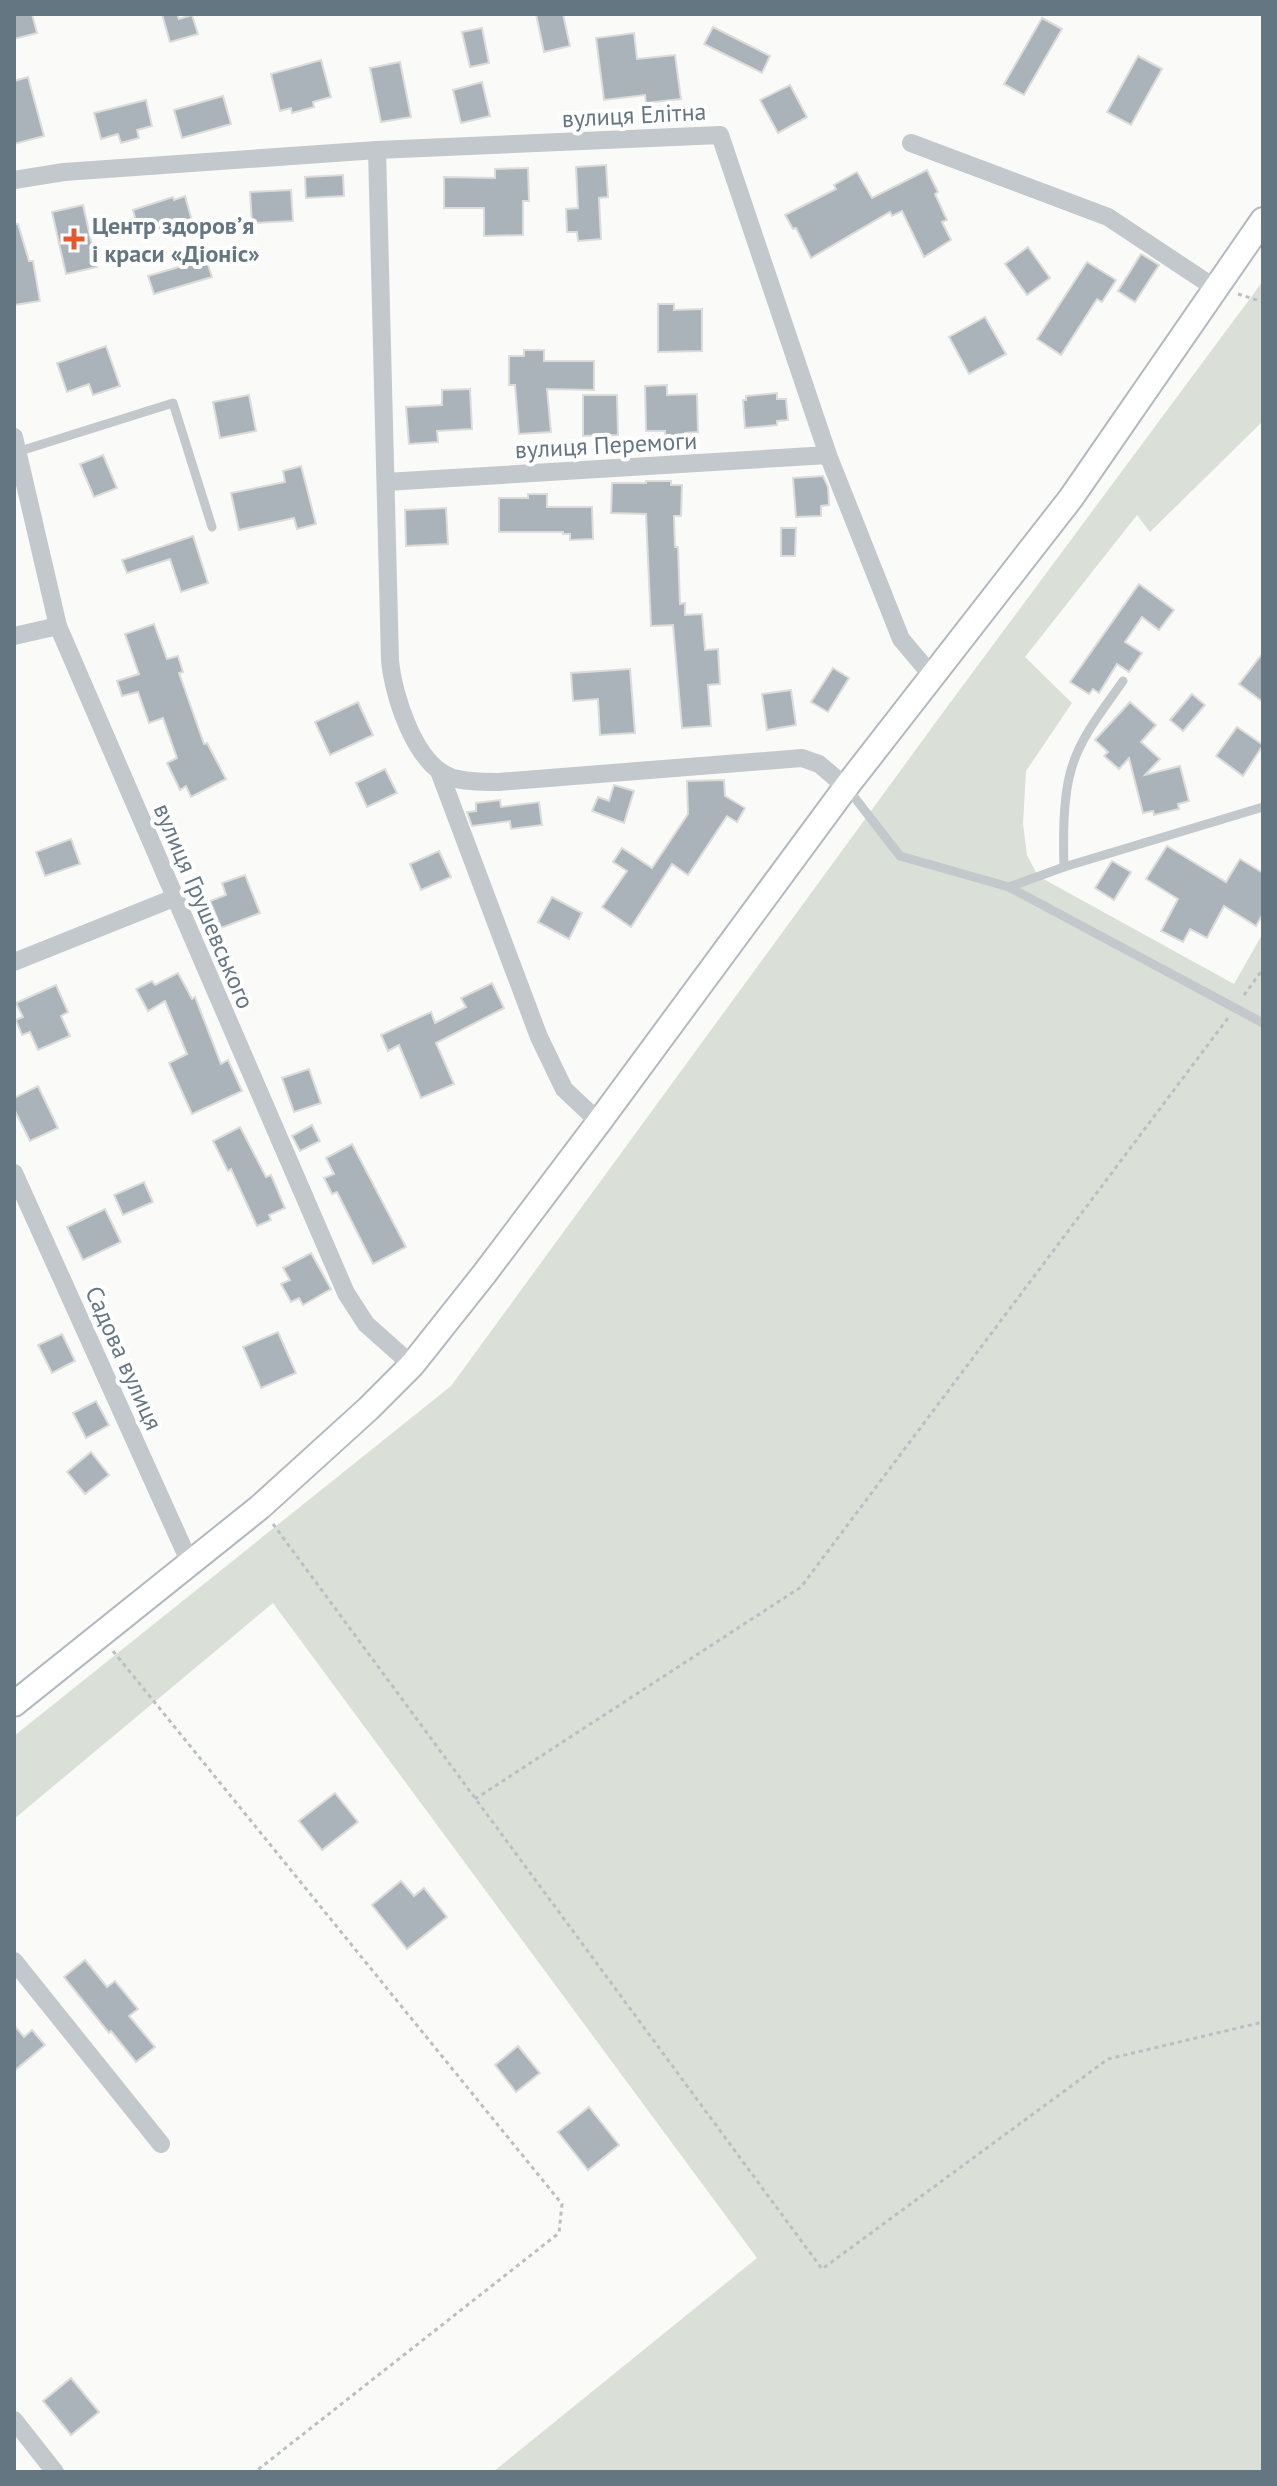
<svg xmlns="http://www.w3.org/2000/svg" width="1277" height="2486" viewBox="0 0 1277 2486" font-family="'PT Sans',sans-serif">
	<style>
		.green { fill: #dadfd7 }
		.building { fill: #aab3b9; stroke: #dcdcda; stroke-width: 2 }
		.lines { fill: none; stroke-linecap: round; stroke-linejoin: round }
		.secondary-casing { stroke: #b3babf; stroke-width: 28 }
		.path { stroke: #bbbfc2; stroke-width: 3; stroke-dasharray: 4 4; stroke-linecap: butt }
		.service { stroke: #c3c8cc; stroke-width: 9 }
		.minor { stroke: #c3c8cc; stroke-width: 18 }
		.secondary { stroke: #fff; stroke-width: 24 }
		.poi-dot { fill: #e4572e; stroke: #fff; stroke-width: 3 }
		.labels { text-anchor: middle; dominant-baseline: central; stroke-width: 8; stroke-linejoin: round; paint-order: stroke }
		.street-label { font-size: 24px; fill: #657683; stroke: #fff }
		.poi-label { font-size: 24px; font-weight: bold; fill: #657683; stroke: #fff; text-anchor: start }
	</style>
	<rect width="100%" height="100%" fill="#fafaf8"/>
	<polygon class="green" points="1263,281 1263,421 1150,532 1137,515 1025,657 1072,703 1026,771 1023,824 1027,855 1038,876 1234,984 1263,933 1263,2472 493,2472 757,2258 273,1603 14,1819 14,1736 451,1386 944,711"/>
	<g class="building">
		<polygon points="14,14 32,14 37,33 14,39"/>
		<polygon points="162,14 177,14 179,19 192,15 198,34 170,42"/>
		<polygon points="536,14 563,14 570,46 544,52"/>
		<polygon points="1042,18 1062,29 1024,95 1004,84"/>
		<polygon points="713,27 770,56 762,73 704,44"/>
		<polygon points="482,28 489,63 470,67 462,32"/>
		<polygon points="634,33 637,59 675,55 681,99 646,103 645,95 604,100 596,38"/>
		<polygon points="1138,56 1162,69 1131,125 1107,112"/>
		<polygon points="321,60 331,97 313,102 314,107 292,113 291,108 280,111 271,74"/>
		<polygon points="400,62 411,117 381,122 370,68"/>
		<polygon points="28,77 44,136 14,144 14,81"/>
		<polygon points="482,82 490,116 461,123 453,90"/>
		<polygon points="790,85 807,117 778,133 760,100"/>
		<polygon points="223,96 231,124 182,138 174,110"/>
		<polygon points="146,100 152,126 137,130 139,138 121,143 118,134 101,139 94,113"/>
		<polygon points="606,165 608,197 599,198 601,239 578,241 577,232 567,232 566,209 578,208 576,167"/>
		<polygon points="528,168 529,201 523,201 523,235 484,236 484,208 444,208 444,177 495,178 495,169"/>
		<polygon points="927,170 938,192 935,194 947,220 942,222 951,240 924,257 902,211 892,216 890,212 811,258 796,228 793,229 785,215 836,189 834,185 857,172 872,198"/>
		<polygon points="343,175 344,196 306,198 305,177"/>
		<polygon points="291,190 293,221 252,223 250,192"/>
		<polygon points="185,196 192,221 140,236 133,210 173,197 174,200"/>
		<polygon points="83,205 97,267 66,274 52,212"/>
		<polygon points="14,224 18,224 29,261 33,261 40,301 14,305"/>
		<polygon points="1028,247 1050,278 1027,295 1005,264"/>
		<polygon points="1141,254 1159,265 1135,302 1118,291"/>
		<polygon points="206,259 212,277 154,294 148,276"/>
		<polygon points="1087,262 1116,280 1102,302 1097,299 1061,355 1037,339"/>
		<polygon points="658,304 674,304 674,310 702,309 702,351 658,352"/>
		<polygon points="985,317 1006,354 969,374 949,337"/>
		<polygon points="106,346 120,386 93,395 89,384 67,392 57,363"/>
		<polygon points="524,350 544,350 544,361 594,361 594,390 547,389 551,432 519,434 515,385 509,385 509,356 524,356"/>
		<polygon points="667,385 667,395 697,394 698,432 685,433 685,438 665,439 665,431 646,431 645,386"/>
		<polygon points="470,389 472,429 437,431 438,442 409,444 406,407 442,405 442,390"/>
		<polygon points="777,393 777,399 786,399 788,420 777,421 777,425 745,428 743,400 746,400 746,396"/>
		<polygon points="249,395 256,431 220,438 213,402"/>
		<polygon points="583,395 617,395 618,435 583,436"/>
		<polygon points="103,455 117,488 94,497 80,464"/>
		<polygon points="301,466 316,524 297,529 294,518 239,530 231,493 285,482 283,471"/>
		<polygon points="823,476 828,487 829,505 821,506 821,516 796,517 793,478"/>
		<polygon points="646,481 671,481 671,485 682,485 681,516 674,516 675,547 678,547 680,604 685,603 685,615 702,614 705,650 718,649 720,684 708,685 711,726 682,728 673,625 651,626 646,514 611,513 612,483 646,483"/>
		<polygon points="528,494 547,494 547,507 592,507 593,539 570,540 570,534 563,534 563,532 499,532 499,498 528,498"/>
		<polygon points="446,508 448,544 406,546 405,510"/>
		<polygon points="781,528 796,528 795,556 781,556"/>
		<polygon points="193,536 208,583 181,592 170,559 127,573 122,560"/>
		<polygon points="1139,584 1174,610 1159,630 1142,617 1125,642 1142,653 1129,672 1117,664 1099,693 1093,689 1089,694 1070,682"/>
		<polygon points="154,624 167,659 178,656 183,672 179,673 204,744 207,743 226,779 191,797 186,786 180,790 167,763 177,758 163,718 149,723 138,692 122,696 117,681 139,674 125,634"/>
		<polygon points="1263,653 1263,702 1239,684"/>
		<polygon points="833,668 849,678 828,712 811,702"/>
		<polygon points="630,669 635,733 600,735 598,699 573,701 571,673"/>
		<polygon points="791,690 796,725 767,730 762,694"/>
		<polygon points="1192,694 1205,705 1183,731 1170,720"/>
		<polygon points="358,702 373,735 330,755 315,722"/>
		<polygon points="1130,702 1156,725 1141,742 1160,759 1145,775 1180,766 1189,801 1178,804 1179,809 1154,815 1153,811 1143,813 1129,758 1119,769 1104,756 1108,752 1095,740"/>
		<polygon points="1237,727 1263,745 1243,776 1216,756"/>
		<polygon points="385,769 397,793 367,807 356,783"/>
		<polygon points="724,780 725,796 745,808 737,822 727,816 688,875 672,864 631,927 602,907 627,871 613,862 622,848 652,868 688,814 687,781"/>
		<polygon points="614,785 634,791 624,823 592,811 598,797 609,801"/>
		<polygon points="500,800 501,807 539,802 542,825 511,829 510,821 472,826 467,812 476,811 476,803"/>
		<polygon points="71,839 80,864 45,876 36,852"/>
		<polygon points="1167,846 1226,882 1240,859 1263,873 1263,914 1256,926 1224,906 1207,938 1190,929 1183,942 1161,931 1178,899 1146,879"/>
		<polygon points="439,851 451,877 421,890 410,864"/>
		<polygon points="1112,861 1131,872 1114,900 1095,888"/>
		<polygon points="245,875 260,913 221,928 210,901 226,895 222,883"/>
		<polygon points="552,897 582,913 569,939 538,922"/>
		<polygon points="178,973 192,999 195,997 221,1064 228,1060 242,1091 192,1114 169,1063 187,1054 165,1001 148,1011 136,989 152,981 155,985"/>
		<polygon points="492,983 504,1008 436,1043 454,1084 421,1098 399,1045 388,1051 381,1035 431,1012 435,1023 466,1007 461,998"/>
		<polygon points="56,985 68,1012 61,1016 70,1036 38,1050 30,1032 22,1035 16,1020 23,1017 16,1003"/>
		<polygon points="309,1069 321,1103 294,1112 282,1078"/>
		<polygon points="38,1086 58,1128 30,1141 14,1109 14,1098"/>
		<polygon points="312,1125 320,1141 300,1151 292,1136"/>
		<polygon points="240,1127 266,1177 271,1175 285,1208 269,1215 271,1220 257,1226 231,1169 228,1171 213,1141"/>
		<polygon points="352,1144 406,1247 373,1264 337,1192 332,1194 324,1178 334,1174 326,1158"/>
		<polygon points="144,1182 153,1202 123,1215 114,1195"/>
		<polygon points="105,1209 121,1242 83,1260 67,1227"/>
		<polygon points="311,1253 331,1289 303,1305 299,1298 291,1302 281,1284 290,1280 283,1268"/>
		<polygon points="278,1332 296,1373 261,1388 243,1347"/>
		<polygon points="62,1334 75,1361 52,1373 38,1345"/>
		<polygon points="96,1401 109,1425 86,1438 73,1413"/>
		<polygon points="91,1452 109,1475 85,1494 67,1472"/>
		<polygon points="335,1793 358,1822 322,1850 299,1821"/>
		<polygon points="401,1881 414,1896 424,1888 447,1917 407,1949 372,1905"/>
		<polygon points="85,1960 107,1987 115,1981 138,2009 129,2016 155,2047 136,2062 111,2031 109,2033 64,1977"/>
		<polygon points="14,2025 24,2037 32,2030 45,2045 14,2071"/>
		<polygon points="518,2046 540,2073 516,2092 495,2065"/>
		<polygon points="589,2107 619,2145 588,2170 558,2132"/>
		<polygon points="71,2378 99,2412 71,2435 43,2401"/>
	</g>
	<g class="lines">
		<defs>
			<polyline id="secondary" points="14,1704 260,1507 368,1409 412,1365 485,1273 599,1122 846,787 1071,498 1263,220"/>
		</defs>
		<use href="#secondary" class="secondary-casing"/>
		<g class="path">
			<polyline points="1238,294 1263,302"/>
			<polyline points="1244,995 1263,969"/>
			<polyline points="273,1524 822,2269 1108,2059 1263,2022"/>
			<polyline points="113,1651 562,2204 559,2233 255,2472"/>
			<polyline points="475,1799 801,1587 1228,1018"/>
		</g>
		<g class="service">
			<polyline points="17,452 173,403 212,527"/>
			<polyline points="848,789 900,856 1009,887 1064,867 1263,807"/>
			<path d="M1064,867C1063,838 1063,794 1072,767C1081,736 1105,707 1123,681"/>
			<polyline points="1009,887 1263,1023"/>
		</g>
		<g class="minor">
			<polyline points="911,143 1108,217 1215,288"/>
			<path d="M377,150L390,660C393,695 415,766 453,778C467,782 484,782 498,782L802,758L819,764L846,787"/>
			<polyline points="14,180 64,172 377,150 720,135 828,455 901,639 933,677"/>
			<polyline points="14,437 58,626 346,1293 366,1324 412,1365"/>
			<polyline points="386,482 828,455"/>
			<polyline points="14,636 58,626"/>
			<polyline points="439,771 539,1037 564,1089 599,1122"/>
			<polyline points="14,962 174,898"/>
			<polyline points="14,1173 190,1563"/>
			<polyline points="14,1961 161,2144"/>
			<polyline points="14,2420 55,2472"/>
		</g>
		<use href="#secondary" class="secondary"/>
	</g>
	<path class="poi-dot" d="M70 227h8v8h8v8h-8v8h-8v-8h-8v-8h8z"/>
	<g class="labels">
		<g class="street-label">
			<text transform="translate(634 115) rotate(-3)">вулиця Елітна</text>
			<text transform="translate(606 445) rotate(-3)">вулиця Перемоги</text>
			<text transform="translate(204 906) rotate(67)">вулиця Грушевського</text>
			<text transform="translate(124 1358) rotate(66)">Садова вулиця</text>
		</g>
		<g class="poi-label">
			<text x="92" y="225">Центр здоровʼя<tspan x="92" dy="28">і краси «Діоніс»</tspan></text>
		</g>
	</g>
	<rect width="1277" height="2486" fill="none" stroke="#657683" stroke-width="32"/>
</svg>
